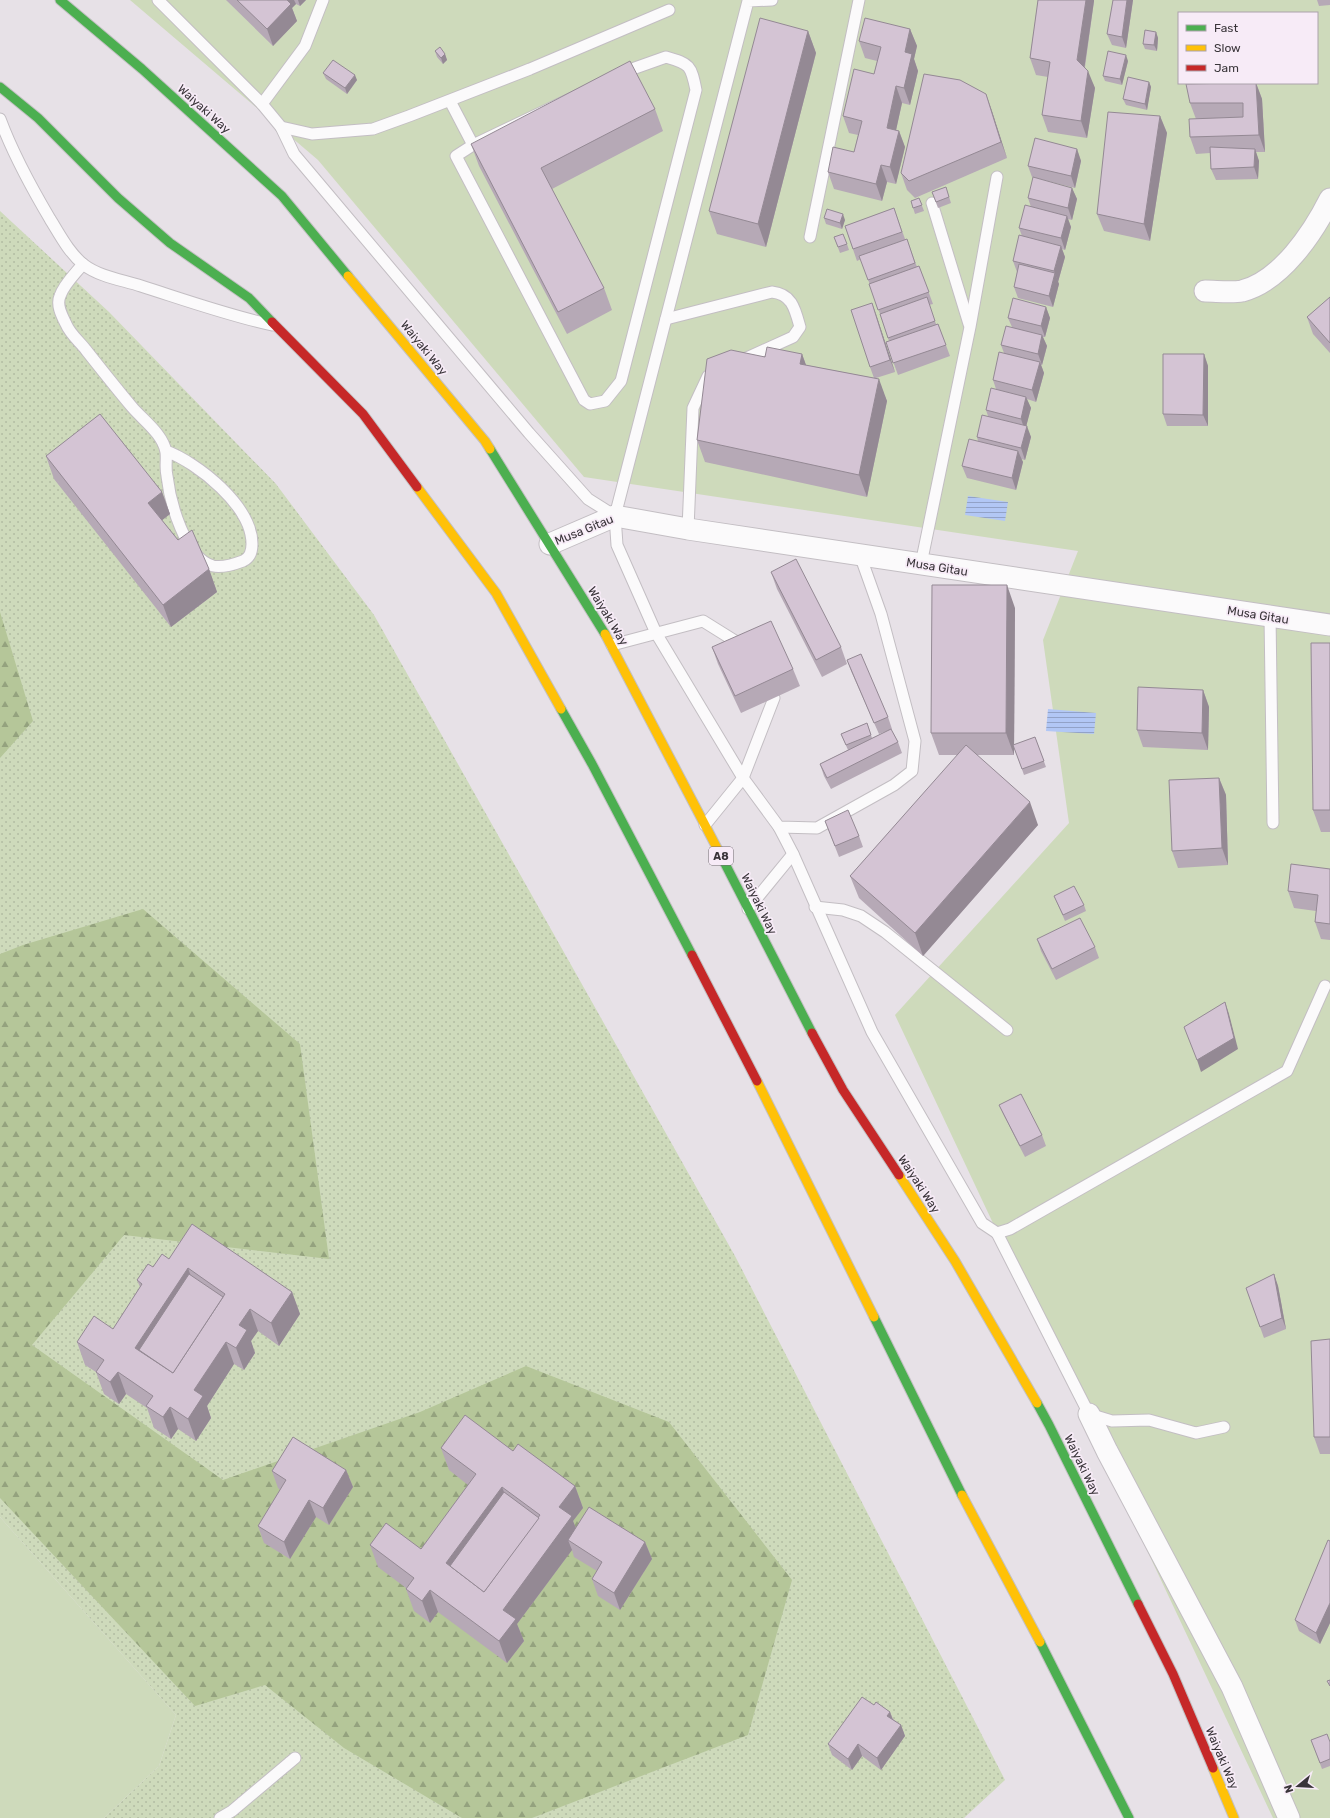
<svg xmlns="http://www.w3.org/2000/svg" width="1330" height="1818" viewBox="0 0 1330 1818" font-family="Rubik,sans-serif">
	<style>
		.grass { fill: url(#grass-dots) }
		.forest { fill: url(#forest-firs) }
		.garden { fill: #cedabb; fill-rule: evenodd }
		.water { fill: url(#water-rules) }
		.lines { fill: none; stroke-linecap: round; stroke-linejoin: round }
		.lane-casing { stroke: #c3bec3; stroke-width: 13 }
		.street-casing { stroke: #c3bec3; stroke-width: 23 }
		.fast-casing { stroke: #c3c1c3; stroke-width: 11 }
		.slow-casing { stroke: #c3c1c3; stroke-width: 11 }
		.jam-casing { stroke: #c3c1c3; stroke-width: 11 }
		.lane { stroke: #fbfafb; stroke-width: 11 }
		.street { stroke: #fbfafb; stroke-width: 21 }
		.fast { stroke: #4caf50; stroke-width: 9 }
		.slow { stroke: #ffc107; stroke-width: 9 }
		.jam { stroke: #c62828; stroke-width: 9 }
		.wall { fill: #b6a9b6 }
		.shaded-wall { fill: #948994 }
		.building { fill: #d4c4d4; stroke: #948994; fill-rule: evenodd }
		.labels { text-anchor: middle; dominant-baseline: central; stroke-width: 3.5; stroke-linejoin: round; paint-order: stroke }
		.shield { fill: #f7ebf7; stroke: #726b72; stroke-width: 1 }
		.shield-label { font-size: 11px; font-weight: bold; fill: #393439 }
		.street-label { font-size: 12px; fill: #393439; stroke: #f7ebf7 }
	</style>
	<defs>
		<pattern id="grass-dots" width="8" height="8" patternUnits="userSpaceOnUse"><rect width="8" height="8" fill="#cedabb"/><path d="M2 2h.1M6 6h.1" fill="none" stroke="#b2bca2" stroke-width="1.8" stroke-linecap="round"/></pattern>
		<pattern id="forest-firs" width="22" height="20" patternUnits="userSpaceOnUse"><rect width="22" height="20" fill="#b5c699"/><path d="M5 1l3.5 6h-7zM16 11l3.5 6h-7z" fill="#94a27e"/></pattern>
		<pattern id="water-rules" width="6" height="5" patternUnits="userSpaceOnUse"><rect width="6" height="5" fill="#b2c7f5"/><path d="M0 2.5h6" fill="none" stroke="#92a2c7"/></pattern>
	</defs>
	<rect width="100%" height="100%" fill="#e7e1e7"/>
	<polygon class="grass" points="0,211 109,312 276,484 374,615 735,1256 1005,1780 964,1818 104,1818 159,1766 176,1715 0,1517"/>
	<g class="forest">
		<polygon points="0,612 33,721 0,758"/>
		<polygon points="143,909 300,1044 329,1259 124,1235 32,1345 223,1480 420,1412 526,1366 669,1422 792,1580 748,1735 532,1818 462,1818 344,1748 265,1685 195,1706 0,1498 0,954 23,945"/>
	</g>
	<g class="garden">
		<path d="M130,0H1330V1818H1273L895,1015L1069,823L1043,640L1078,551L584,477L318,160ZM1179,13H1317V83H1179Z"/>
		<polygon points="0,1517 176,1715 159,1766 104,1818 0,1818"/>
	</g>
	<g class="water">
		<polygon points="968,496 1008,502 1005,521 965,515"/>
		<polygon points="1048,709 1096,713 1094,734 1046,731"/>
	</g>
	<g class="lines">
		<defs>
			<g id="lane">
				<polyline points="158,0 262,104 281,127 312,134 373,129 409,116 530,69 669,10"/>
				<polyline points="772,0 748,1 615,516 617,545 656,633 743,778 779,827 817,828 894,785 912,771 915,741 881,614 860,555"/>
				<path d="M666,57C690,64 691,65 696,90L621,381L605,401L590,404L584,400L456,156L473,145L635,68Z"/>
				<polyline points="450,101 473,145"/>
				<polyline points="262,104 305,46 323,0"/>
				<path d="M0,119C13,154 31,187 50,219C60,235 69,253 84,265C100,277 123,280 141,286C185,300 227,315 272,325"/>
				<polyline points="281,127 294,154 529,433 588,499 615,516"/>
				<polyline points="932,203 969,324"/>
				<polyline points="810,237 859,0"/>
				<path d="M83,264C75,274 64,284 60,296C56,305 62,316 66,324C70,334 80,342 86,350C101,369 116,388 132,407C143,420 163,434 166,452C167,460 165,468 167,476C170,502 185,558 213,566C222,568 235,564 243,561C250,558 252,551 252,544C252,506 198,463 166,451"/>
				<path d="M666,319L772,292C792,294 795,309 800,327L793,337L740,361"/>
				<polyline points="688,529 693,408 708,376 713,374"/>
				<polyline points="921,564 970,327 997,177"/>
				<polyline points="1270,616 1273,823"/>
				<polyline points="612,645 703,621 743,646"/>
				<polyline points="705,825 743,778 774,698"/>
				<polyline points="779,827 793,854 872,1032 982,1223 997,1233 1010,1229 1287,1071 1325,986"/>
				<polyline points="815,907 843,910 861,916 885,932 1007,1030"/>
				<polyline points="748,909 793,854"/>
				<polyline points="997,1233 1089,1414 1112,1421 1149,1420 1196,1433 1224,1427"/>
				<polyline points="220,1818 232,1811 295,1758"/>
			</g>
			<g id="street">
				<path d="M1205,291C1216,291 1231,293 1242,291C1281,281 1313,233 1330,199"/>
				<polyline points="550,544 615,516 688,529 1330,625"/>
				<polyline points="1089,1414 1107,1451 1232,1687 1289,1818"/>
			</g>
			<g id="fast">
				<polyline points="60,0 142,69 282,196 348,276"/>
				<polyline points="0,87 38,118 118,198 170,243 249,298 272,322"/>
				<polyline points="490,449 605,634"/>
				<polyline points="561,709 592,764 692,955"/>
				<polyline points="718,850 812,1033"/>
				<polyline points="874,1317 962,1495"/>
				<polyline points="1037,1403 1049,1425 1138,1604"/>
				<polyline points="1040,1642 1129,1818"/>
			</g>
			<g id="slow">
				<polyline points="348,276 485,441 490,449"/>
				<polyline points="417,487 496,593 561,709"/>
				<polyline points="605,634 718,850"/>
				<polyline points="757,1081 874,1317"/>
				<polyline points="899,1175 955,1261 1037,1403"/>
				<polyline points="962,1495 1040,1642"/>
				<polyline points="1213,1768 1234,1818"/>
			</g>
			<g id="jam">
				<polyline points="272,322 363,414 417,487"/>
				<polyline points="692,955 757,1081"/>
				<polyline points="812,1033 843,1090 899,1175"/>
				<polyline points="1138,1604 1173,1674 1213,1768"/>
			</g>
		</defs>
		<use href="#lane" class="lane-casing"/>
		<use href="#street" class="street-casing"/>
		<use href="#fast" class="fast-casing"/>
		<use href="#slow" class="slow-casing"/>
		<use href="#jam" class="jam-casing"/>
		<use href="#lane" class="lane"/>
		<use href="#street" class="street"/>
		<use href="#fast" class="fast"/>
		<use href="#slow" class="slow"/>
		<use href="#jam" class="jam"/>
	</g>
	<g class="wall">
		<polygon points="226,0 306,0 300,6 296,4 292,8 297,21 273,46"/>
		<polygon points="1038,0 1094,0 1094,1 1085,67 1095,88 1087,138 1048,132 1042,115 1048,77 1036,75 1030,58"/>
		<polygon points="1113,0 1133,0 1126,48 1112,45 1107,34"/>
		<polygon points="1317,0 1330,0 1330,5 1319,6"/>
		<polygon points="910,29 917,46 914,59 918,71 910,105 902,103 896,130 899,131 905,147 896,184 887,182 882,201 834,189 828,172 854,152 858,135 849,133 843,116 874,74 877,61 865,58 859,41"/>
		<polygon points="808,31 816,53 766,247 717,234 709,211"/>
		<polygon points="1156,32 1158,38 1157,51 1145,49 1143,44"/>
		<polygon points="435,51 445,54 447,60 443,64 437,57"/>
		<polygon points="1128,61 1122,85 1105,81 1103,76"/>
		<polygon points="323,73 357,80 347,94 326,79"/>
		<polygon points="1149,82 1151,87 1147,110 1126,105 1123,99"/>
		<polygon points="1256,83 1262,99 1265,152 1256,152 1259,161 1258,179 1216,180 1211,169 1210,153 1196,154 1190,137 1196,119 1190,103"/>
		<polygon points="986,94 1007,158 915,198 907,190 901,173"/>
		<polygon points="655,109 663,131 552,189 604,288 612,310 567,334 479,166 471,144"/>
		<polygon points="1160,116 1167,133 1150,241 1104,231 1097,214"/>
		<polygon points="1077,149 1081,161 1075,188 1032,177 1028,166"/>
		<polygon points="946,187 951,203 938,208 932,192"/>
		<polygon points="1072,188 1077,199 1072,220 1068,219 1071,227 1065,250 1062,249 1065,257 1058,282 1059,284 1053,307 1018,298 1014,287 1017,272 1013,261 1022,236 1019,228 1031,207 1028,198"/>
		<polygon points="919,198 924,211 915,214 911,201"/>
		<polygon points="894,208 905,239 907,239 917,267 919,266 933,304 929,305 936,324 938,324 950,356 898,375 886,342 889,341 880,314 861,259 857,261 845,226"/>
		<polygon points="824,218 845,220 842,229 826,224"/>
		<polygon points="834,237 847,244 849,250 840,253"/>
		<polygon points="1330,297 1330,353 1313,334 1307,317"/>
		<polygon points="872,303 895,372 876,378 887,401 867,497 705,462 697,440 765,357 802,354 806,365 874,378 870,367"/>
		<polygon points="1046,307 1050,318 1045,337 1043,337 1047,346 1042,365 1041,365 1044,373 1036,402 1027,399 1031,408 1026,426 1031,437 1025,460 1021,459 1023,462 1016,490 967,478 962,466 978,441 977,437 988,416 986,410 996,389 993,380 1004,353 1001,345 1012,327 1008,318"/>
		<polygon points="1204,354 1208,366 1208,426 1167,426 1163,414"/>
		<polygon points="46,456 162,492 170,514 162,520 178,540 209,569 217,592 171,627 54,479"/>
		<polygon points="771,572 841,647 847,664 822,677 777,589"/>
		<polygon points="1015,608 1014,745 1035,737 1046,767 1024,775 1014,747 1014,755 977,755 1038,825 923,956 859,898 850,876 958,755 939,755 931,733"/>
		<polygon points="1330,643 1330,832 1321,832 1313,810"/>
		<polygon points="712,647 793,669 800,686 741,713 718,664"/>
		<polygon points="847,660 888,717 892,729 891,729 898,742 902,753 831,789 824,776 820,764 848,750 841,734 867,723 872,738 887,731 879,734 851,671"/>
		<polygon points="1203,690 1209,707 1208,750 1143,747 1137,730"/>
		<polygon points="1219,778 1226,795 1228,865 1178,868 1172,851"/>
		<polygon points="825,821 859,836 863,847 839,857"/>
		<polygon points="1330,869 1330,940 1321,939 1315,922 1316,911 1294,908 1288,891"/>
		<polygon points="1054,896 1084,905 1086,911 1065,921"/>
		<polygon points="1037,939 1095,947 1099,958 1056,980 1041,951"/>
		<polygon points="999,1105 1042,1135 1046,1146 1025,1157 1004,1116"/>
		<polygon points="169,1259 292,1292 300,1314 279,1346 258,1331 251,1341 255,1353 244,1370 234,1364 207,1406 211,1418 196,1441 178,1429 171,1439 154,1428 147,1408 126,1394 119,1404 104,1394 96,1372 85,1365 77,1342 113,1329 140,1287 137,1280 153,1267"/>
		<polygon points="1274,1274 1278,1286 1286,1329 1264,1338 1246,1288"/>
		<polygon points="1330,1339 1330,1454 1320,1454 1314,1437"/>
		<polygon points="441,1448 513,1451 575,1486 583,1508 573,1521 576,1528 645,1542 652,1559 620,1610 598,1596 592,1579 597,1571 574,1557 572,1550 517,1624 524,1641 507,1663 438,1612 430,1623 414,1611 406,1589 406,1588 378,1567 370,1545 421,1549 468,1485 449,1470"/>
		<polygon points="346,1470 353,1487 329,1525 316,1517 290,1559 264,1543 258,1526 280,1490 278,1488 272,1471"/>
		<polygon points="1330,1541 1330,1623 1320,1644 1299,1631 1295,1620"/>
		<polygon points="874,1705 890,1712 893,1719 901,1725 905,1736 881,1770 862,1756 852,1770 832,1755 828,1744"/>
		<polygon points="1311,1740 1330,1742 1330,1766 1322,1769"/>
	</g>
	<g class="shaded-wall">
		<polygon points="284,0 294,0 296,4 292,8 297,21 273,46 267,29"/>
		<polygon points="298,0 306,0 300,6"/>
		<polygon points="1086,0 1094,0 1094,1 1083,77 1077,60"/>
		<polygon points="1127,0 1133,0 1126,48 1122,37"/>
		<polygon points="910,29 917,46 914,59 918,71 910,105 904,88 905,52"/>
		<polygon points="808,31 816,53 766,247 758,224"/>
		<polygon points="1156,32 1158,38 1157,51 1154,45"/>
		<polygon points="445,54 447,60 443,64 441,58"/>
		<polygon points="1126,55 1128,61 1122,85 1120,79"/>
		<polygon points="1088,71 1095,88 1087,138 1081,121"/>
		<polygon points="355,75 357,80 347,94 345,88"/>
		<polygon points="1149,82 1151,87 1147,110 1145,104"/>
		<polygon points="1256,83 1262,99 1265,152 1259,135"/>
		<polygon points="896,86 902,103 893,144 887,128"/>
		<polygon points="986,94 992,111 1007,158 1001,142"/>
		<polygon points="1160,116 1167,133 1150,241 1144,224"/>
		<polygon points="899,131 905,147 896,184 890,167"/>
		<polygon points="1077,149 1081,161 1075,188 1071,176"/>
		<polygon points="1255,149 1259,161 1258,179 1254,167"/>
		<polygon points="881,165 887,182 882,201 876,184"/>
		<polygon points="1072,188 1077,199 1072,220 1068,208"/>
		<polygon points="843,214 845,220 842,229 840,223"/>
		<polygon points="1067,216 1071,227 1065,250 1061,238"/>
		<polygon points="1061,246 1065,257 1058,282 1054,271"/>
		<polygon points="1055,273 1059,284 1053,307 1049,296"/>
		<polygon points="872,303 876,314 895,372 890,360"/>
		<polygon points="1046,307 1050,318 1045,337 1041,326"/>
		<polygon points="1042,335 1047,346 1042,365 1038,354"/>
		<polygon points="802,354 810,376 800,364"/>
		<polygon points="1204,354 1208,366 1208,426 1203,415"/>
		<polygon points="1040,362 1044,373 1036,402 1032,390"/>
		<polygon points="879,379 887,401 867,497 859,475"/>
		<polygon points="1026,397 1031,408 1025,431 1021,419"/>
		<polygon points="1027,426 1031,437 1025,460 1021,448"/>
		<polygon points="1018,451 1023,462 1016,490 1012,478"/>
		<polygon points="162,492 170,514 156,525 148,503"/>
		<polygon points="209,569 217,592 171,627 163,605"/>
		<polygon points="1007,585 1015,608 1014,755 1006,733"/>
		<polygon points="1203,690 1209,707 1208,750 1202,733"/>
		<polygon points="1219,778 1226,795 1228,865 1222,848"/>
		<polygon points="1030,802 1038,825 923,956 915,933"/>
		<polygon points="1225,1002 1229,1014 1238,1049 1201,1072 1197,1060"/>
		<polygon points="188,1268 196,1291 149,1361 135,1348"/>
		<polygon points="1274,1274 1278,1286 1286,1329 1282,1318"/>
		<polygon points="292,1292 300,1314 279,1346 271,1323"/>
		<polygon points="250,1309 258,1331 251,1341 255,1353 244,1370 236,1348 239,1325"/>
		<polygon points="226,1342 234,1364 207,1406 211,1418 196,1441 188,1419 194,1390"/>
		<polygon points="118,1372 126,1394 119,1404 110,1382"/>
		<polygon points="170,1407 178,1429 171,1439 163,1417"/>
		<polygon points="346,1470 353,1487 329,1525 323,1508"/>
		<polygon points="575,1486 583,1508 573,1521 580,1538 568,1540 572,1550 517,1624 524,1641 507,1663 499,1641 503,1610 559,1507"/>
		<polygon points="502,1487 511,1509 460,1578 446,1563"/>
		<polygon points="309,1500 316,1517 290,1559 284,1542"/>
		<polygon points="645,1542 652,1559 620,1610 614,1593"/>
		<polygon points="430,1590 438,1612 430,1623 422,1601"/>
		<polygon points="1330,1603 1330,1623 1320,1644 1316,1633"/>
		<polygon points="890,1712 894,1723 887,1716"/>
		<polygon points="901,1725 905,1736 881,1770 877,1758"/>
		<polygon points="858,1744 862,1756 852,1770 848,1759"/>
	</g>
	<g class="building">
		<polygon points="237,0 287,0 291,4 267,29"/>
		<polygon points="1038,0 1086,0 1077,60 1088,71 1081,121 1042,115 1050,62 1030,58"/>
		<polygon points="1113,0 1127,0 1122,37 1107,34"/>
		<polygon points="760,18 808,31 758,224 709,211"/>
		<polygon points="865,18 910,29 905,52 912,54 904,88 896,86 887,128 899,131 890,167 881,165 876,184 828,172 833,147 854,152 862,121 843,116 854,69 874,74 881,47 859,41"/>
		<polygon points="1145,30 1156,32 1154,45 1143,44"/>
		<polygon points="440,47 445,54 441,58 435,51"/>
		<polygon points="1108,51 1126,55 1120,79 1103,76"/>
		<polygon points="333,60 355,75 345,88 323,73"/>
		<polygon points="630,61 655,109 541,168 604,288 558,312 471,144"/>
		<polygon points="924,74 960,80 986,94 1001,142 909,181 901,173"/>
		<polygon points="1128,77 1149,82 1145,104 1123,99"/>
		<polygon points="1233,83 1256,83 1259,135 1190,137 1189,119 1243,117 1243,103 1190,103 1186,84"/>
		<polygon points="1108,112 1160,116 1144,224 1097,214"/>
		<polygon points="1035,138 1077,149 1071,176 1028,166"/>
		<polygon points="1210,147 1255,149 1254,167 1211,169"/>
		<polygon points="1033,177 1072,188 1068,208 1028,198"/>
		<polygon points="946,187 949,197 936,202 932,192"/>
		<polygon points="919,198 922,205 913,208 911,201"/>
		<polygon points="1025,205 1067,216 1061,238 1019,228"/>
		<polygon points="894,208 902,232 853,249 845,226"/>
		<polygon points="827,209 843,214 840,223 824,218"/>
		<polygon points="843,234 847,244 838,247 834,237"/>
		<polygon points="1019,235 1061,246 1054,271 1013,261"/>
		<polygon points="907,239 915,263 868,280 859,256"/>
		<polygon points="1019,264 1055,273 1049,296 1014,287"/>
		<polygon points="919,266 929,292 878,310 869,284"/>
		<polygon points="927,297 935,321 888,338 880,314"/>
		<polygon points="1330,297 1330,343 1307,317"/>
		<polygon points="1013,298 1046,307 1041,326 1008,318"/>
		<polygon points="872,303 890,360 870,367 851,310"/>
		<polygon points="938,324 946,345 893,363 886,342"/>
		<polygon points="1006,326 1042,335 1038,354 1001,345"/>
		<polygon points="767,347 802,354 800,364 879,379 859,475 697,440 707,359 731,350 765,357"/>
		<polygon points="999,352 1040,362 1032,390 993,380"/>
		<polygon points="1163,354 1204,354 1203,415 1163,414"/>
		<polygon points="991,388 1026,397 1021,419 986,410"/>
		<polygon points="100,414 162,492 148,503 178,540 192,530 209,569 163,605 46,456"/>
		<polygon points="982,415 1027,426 1021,448 977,437"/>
		<polygon points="969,439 1018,451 1012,478 962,466"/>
		<polygon points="796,559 841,647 816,660 771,572"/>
		<polygon points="932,585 1007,585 1006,733 931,733"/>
		<polygon points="771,621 793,669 735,696 712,647"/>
		<polygon points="1311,643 1330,643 1330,810 1313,810"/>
		<polygon points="861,654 888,717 874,723 847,660"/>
		<polygon points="1138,687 1203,690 1202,733 1137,730"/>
		<polygon points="867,723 871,735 846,745 841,734"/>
		<polygon points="891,729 898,742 827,778 820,764"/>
		<polygon points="1035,737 1044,761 1022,769 1013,745"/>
		<polygon points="966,745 1030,802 915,933 850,876"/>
		<polygon points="1219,778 1222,848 1172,851 1169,780"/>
		<polygon points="848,810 859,836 835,846 825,821"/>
		<polygon points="1291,864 1330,869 1330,924 1315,922 1318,895 1288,891"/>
		<polygon points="1074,886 1084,905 1063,915 1054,896"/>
		<polygon points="1080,918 1095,947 1052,969 1037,939"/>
		<polygon points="1225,1002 1234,1038 1197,1060 1184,1027"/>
		<polygon points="1021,1094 1042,1135 1020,1146 999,1105"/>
		<path d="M192,1224L292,1292L271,1323L250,1309L239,1325L247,1330L236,1348L226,1342L194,1390L203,1396L188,1419L170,1407L163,1417L146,1406L153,1396L118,1372L110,1382L96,1372L104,1360L77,1342L94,1316L113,1329L142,1284L137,1280L148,1264L153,1267L162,1254L169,1259ZM188,1268L225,1294L173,1373L135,1348Z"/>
		<polygon points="189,1274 223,1297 173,1373 139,1350"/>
		<polygon points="1274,1274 1282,1318 1260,1327 1246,1288"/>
		<polygon points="1330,1339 1330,1437 1314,1437 1311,1341"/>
		<path d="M465,1415L513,1451L518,1444L575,1486L559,1507L572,1516L503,1610L516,1619L499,1641L430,1590L422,1601L406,1589L414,1578L370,1545L386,1523L421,1549L476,1474L441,1448ZM502,1487L540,1515L484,1592L446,1563Z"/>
		<polygon points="293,1437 346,1470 323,1508 309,1500 284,1542 258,1526 286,1480 272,1471"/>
		<polygon points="504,1492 539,1518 484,1592 450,1566"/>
		<polygon points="589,1507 645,1542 614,1593 592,1579 602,1562 568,1540"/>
		<polygon points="1328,1540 1330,1541 1330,1603 1316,1633 1295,1620"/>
		<polygon points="1330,1680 1330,1686 1327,1681"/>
		<polygon points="862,1697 874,1705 876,1702 890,1712 887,1716 901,1725 877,1758 858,1744 848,1759 828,1744"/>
		<polygon points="1327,1734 1330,1742 1330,1759 1320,1763 1311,1740"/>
	</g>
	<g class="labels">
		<rect class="shield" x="709" y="847" width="24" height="18" rx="3"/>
		<g class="shield-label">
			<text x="721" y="856">A8</text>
		</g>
		<g class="street-label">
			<text transform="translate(204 109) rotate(42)">Waiyaki Way</text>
			<text transform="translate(424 348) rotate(51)">Waiyaki Way</text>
			<text transform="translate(584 530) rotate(-22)">Musa Gitau</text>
			<text transform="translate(937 567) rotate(9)">Musa Gitau</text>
			<text transform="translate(1258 615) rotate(9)">Musa Gitau</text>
			<text transform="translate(608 616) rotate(59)">Waiyaki Way</text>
			<text transform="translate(759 904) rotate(64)">Waiyaki Way</text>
			<text transform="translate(919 1184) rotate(57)">Waiyaki Way</text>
			<text transform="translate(1082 1465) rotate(64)">Waiyaki Way</text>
			<text transform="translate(1222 1758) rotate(67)">Waiyaki Way</text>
		</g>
	</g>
	<rect x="1178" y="12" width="140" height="72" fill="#f7ebf7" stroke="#aba2ab"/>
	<rect x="1186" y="25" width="20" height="6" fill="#4caf50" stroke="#aba2ab"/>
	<text x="1214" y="32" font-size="12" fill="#393439">Fast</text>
	<rect x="1186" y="45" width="20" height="6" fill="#ffc107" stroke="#aba2ab"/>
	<text x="1214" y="52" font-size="12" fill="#393439">Slow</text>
	<rect x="1186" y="65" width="20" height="6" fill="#c62828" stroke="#aba2ab"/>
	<text x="1214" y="72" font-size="12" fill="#393439">Jam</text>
	<g transform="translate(1298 1786) rotate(252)" stroke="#f7ebf7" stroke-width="3" paint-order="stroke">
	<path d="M0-3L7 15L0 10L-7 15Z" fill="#393439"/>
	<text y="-6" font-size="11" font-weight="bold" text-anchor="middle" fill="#393439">N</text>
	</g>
</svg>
